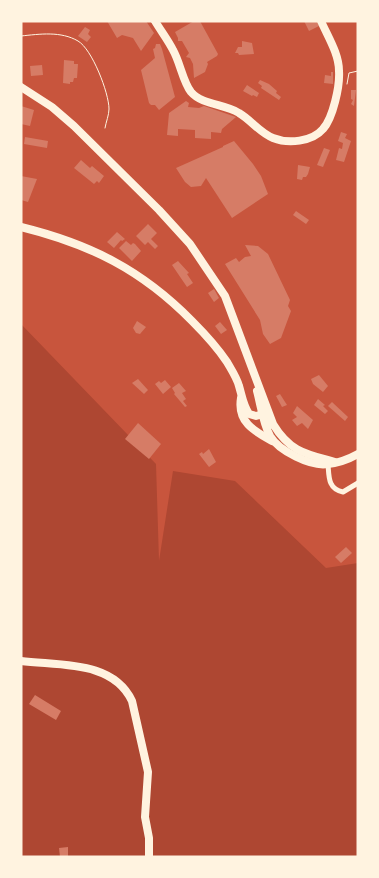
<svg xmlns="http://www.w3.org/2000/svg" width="379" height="878" viewBox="0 0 379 878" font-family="'Roboto Condensed',sans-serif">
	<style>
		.green { fill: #ae4732 }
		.building { fill: #d67c66 }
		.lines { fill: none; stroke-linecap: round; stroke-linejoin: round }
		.path { stroke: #fff3e0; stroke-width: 1 }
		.minor { stroke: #fff3e0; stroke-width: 5 }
		.secondary { stroke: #fff3e0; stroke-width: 8 }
		.primary { stroke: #fff3e0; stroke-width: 8 }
	</style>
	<rect width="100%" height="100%" fill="#c8553d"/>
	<polygon class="green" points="21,324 156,464 159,561 173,471 235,481 326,568 358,563 358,857 21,857"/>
	<g class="building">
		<polygon points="107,21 146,21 154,33 141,51 133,38 122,35 117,38"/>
		<polygon points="194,21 200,21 201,23 218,54 217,56 207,62 208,64 205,72 194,78 193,64 190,58 186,57 189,53 182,41 178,41 178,38 175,32"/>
		<polygon points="304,21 317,21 319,26 309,31"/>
		<polygon points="85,27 90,30 88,34 91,37 87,42 78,36"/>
		<polygon points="242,41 252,43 254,54 239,55 238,53 235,53 238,47 242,47"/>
		<polygon points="156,44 160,44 162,49 175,97 159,110 155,105 151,105 149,103 141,70 155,58 153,49 155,48"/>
		<polygon points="64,60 74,61 74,64 78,64 77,78 74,78 73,82 70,82 70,84 63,83"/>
		<polygon points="42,65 43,75 31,76 30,66"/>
		<polygon points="331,72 333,72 333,84 324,83 325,75 331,76"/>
		<polygon points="260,80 269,84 277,91 276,93 281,97 279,100 261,88 262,86 258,83"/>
		<polygon points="247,85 259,93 257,97 253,95 252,96 243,91"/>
		<polygon points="351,90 356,90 354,106 351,104 353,100 351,99"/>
		<polygon points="186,101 189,103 188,107 199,108 204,106 236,117 222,129 221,133 211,132 211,139 195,138 195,130 178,129 178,136 167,135 169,113"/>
		<polygon points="21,106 34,110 30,126 21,124"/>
		<polygon points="341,132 347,134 345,138 351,141 344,162 336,160 339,148 342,149 343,143 338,141"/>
		<polygon points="25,137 48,141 47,148 24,144"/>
		<polygon points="234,141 253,164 261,176 268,194 232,218 206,178 201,186 191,187 185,182 176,168 223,147 223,146"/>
		<polygon points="324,148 330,150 323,167 317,165"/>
		<polygon points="81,160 90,168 92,166 104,176 99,183 97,181 94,184 74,168"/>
		<polygon points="298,165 310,167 308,174 306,177 303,177 302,180 297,179"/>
		<polygon points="21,176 37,179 28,202 21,200"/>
		<polygon points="296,211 309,220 306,224 293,215"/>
		<polygon points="148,224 157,233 151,239 158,246 155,249 148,242 145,245 136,236"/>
		<polygon points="117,232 125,239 122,241 121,240 114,248 107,242"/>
		<polygon points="126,241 131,245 133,243 135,244 141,251 132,261 119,248"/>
		<polygon points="245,245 258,246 268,254 290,300 288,306 291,311 281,338 270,344 263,334 260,320 225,264 236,258 239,262 245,257 251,256"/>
		<polygon points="178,261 189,273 187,274 193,283 187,287 172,265"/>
		<polygon points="214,289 219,298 214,302 208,293"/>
		<polygon points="137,321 146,327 140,334 136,333 133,328"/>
		<polygon points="220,322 227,330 221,334 215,326"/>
		<polygon points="319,375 328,386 323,392 313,384 311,379"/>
		<polygon points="138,379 148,390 144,394 132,383"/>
		<polygon points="165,380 171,387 163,394 155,384 159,381 161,383"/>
		<polygon points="179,383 186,391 182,393 186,399 183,401 187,406 185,407 174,394 175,393 172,388"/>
		<polygon points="280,394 287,405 282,407 276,396"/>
		<polygon points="318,399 325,405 323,406 328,411 325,414 314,405"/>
		<polygon points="332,402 348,417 345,421 328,406"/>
		<polygon points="297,406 313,420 308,429 302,423 297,426 292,420 297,417 293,413"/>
		<polygon points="138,423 161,444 149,459 125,439"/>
		<polygon points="209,449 216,462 209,467 199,454 202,452 203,454"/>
		<polygon points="346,547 352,553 341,563 335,557"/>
		<polygon points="35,695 61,711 56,720 29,704"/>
		<polygon points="68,847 68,857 60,857 59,848"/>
	</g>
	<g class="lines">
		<g class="path">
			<path d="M21,36C40,34 61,31 78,41C92,49 109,93 109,109C109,115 106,122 105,128"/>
			<polyline points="347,84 349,73 358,71"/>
		</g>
		<path class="minor" d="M328,464C329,477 328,489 343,492L358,483"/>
		<g class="secondary">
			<path d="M155,21C161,31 168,40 173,50C180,62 183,82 191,92C202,105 225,104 239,113C251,120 260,133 273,138C288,144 312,142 323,129C333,118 340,86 339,71C339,54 328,37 321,21"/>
			<path d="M21,661C59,666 113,660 132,701L148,772L145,817L149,838V857"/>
		</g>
		<g class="primary">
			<path d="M21,87L52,107L74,126L159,210L190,244L225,296L273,424C290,452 306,454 335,462"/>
			<path d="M21,227C90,244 142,270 192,321C205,334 217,347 227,362C231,369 237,378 239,386C242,396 243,405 249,414L256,416L263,414L270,425"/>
			<path d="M257,391C261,406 263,423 270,436C279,451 311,467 328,464C338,463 349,459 358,454"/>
			<path d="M241,398C237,422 254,431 272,441"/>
		</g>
	</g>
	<rect width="379" height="878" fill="none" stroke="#fff3e0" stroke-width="45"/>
</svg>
